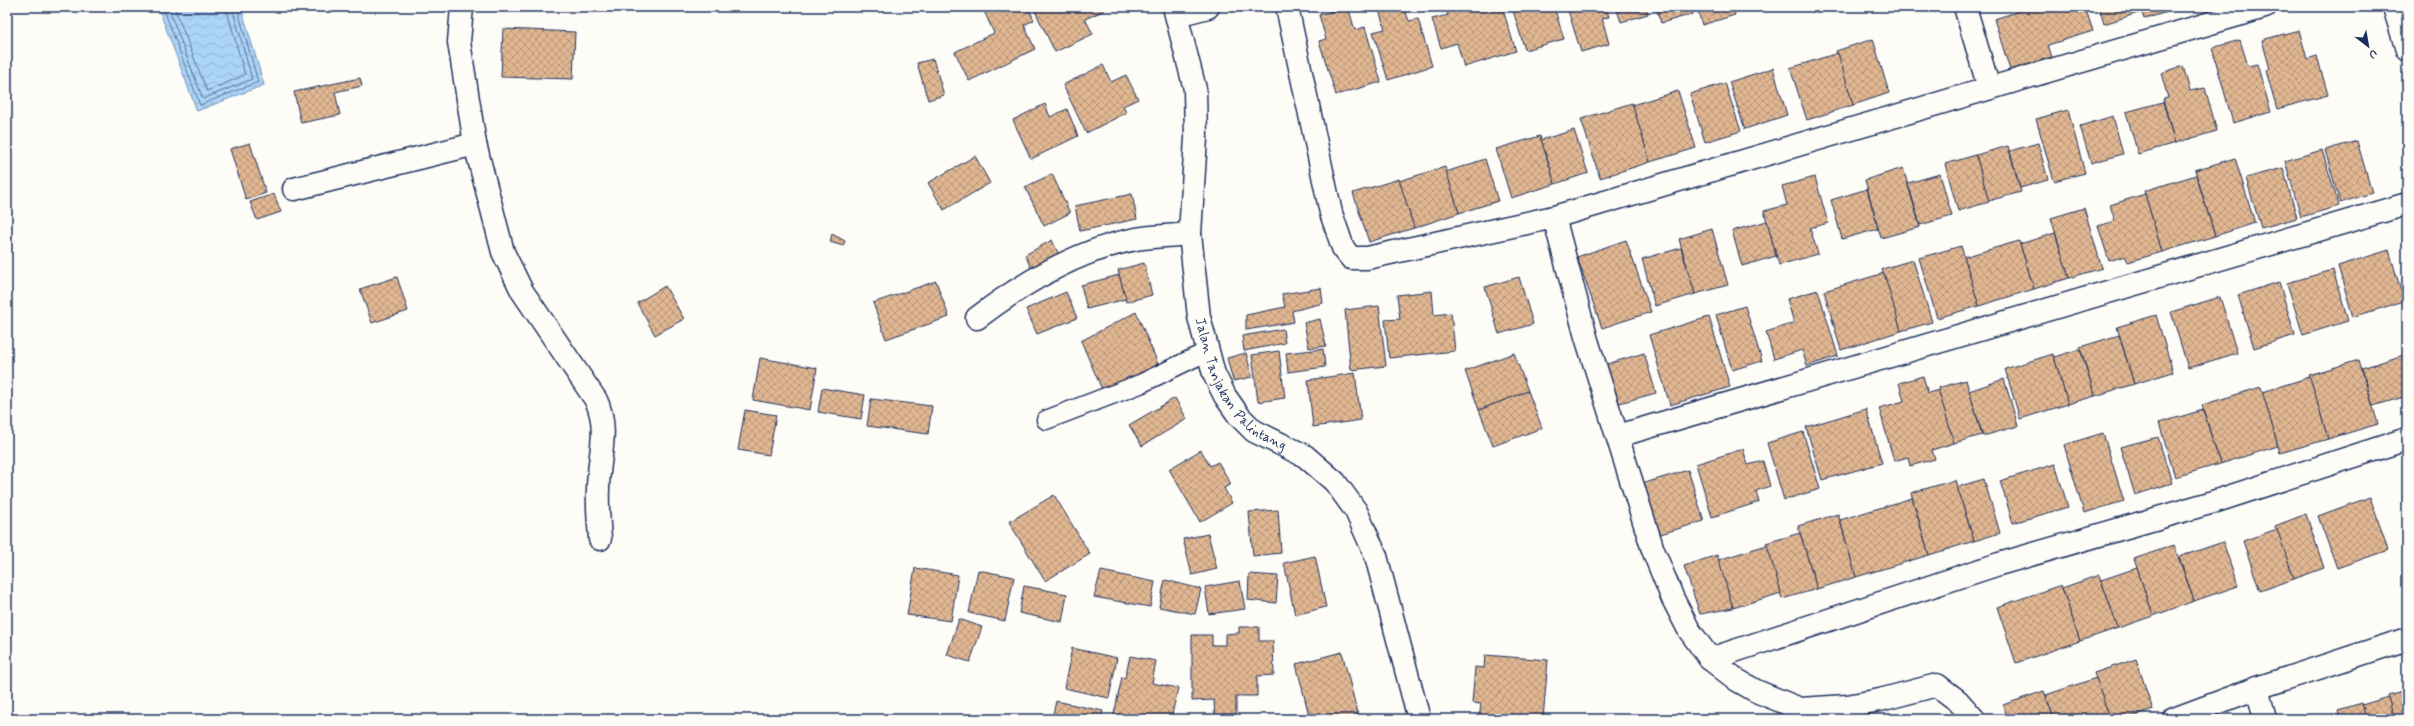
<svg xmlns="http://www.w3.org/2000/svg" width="2414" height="726" viewBox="0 0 2414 726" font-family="Mynerve,sans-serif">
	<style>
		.water { fill: url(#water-waves); stroke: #7292b9 }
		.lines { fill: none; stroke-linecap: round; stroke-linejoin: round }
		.shore { stroke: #55719b; stroke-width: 1 }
		.building { fill: url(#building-cross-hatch); stroke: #1b2f5e }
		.lane-casing { stroke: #1b2f5e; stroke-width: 21 }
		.street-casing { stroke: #1b2f5e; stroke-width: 25 }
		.secondary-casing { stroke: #1b2f5e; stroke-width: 25 }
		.lane { stroke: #fdfcf7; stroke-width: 18 }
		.street { stroke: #fdfcf7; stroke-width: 22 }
		.secondary { stroke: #fdfcf7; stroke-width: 22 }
		.labels { text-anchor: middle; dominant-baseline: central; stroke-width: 3; stroke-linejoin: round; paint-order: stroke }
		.street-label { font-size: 14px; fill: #1b2f5e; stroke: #fdfcf7 }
	</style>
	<defs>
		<pattern id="water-waves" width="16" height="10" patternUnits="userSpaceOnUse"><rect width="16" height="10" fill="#acd4f6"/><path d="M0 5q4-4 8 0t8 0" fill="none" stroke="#93b6d5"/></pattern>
		<pattern id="building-cross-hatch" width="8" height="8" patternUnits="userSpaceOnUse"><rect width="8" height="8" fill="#e1b792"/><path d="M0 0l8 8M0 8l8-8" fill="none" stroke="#b6957a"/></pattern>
	</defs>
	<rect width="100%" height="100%" fill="#fdfcf7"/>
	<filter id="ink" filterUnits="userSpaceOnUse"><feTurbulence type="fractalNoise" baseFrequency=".025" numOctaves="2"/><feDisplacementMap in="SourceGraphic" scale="8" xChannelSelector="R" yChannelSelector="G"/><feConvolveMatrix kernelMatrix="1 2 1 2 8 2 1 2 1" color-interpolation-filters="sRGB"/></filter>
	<g filter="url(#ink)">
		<polygon class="water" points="158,7 241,7 264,85 197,111"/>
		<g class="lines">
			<g class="shore">
				<polyline points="163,7 200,105 258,82 237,7"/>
				<polyline points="168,7 203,99 252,79 232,7"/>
				<polyline points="174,7 207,91 245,75 226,7"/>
			</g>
		</g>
		<g class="building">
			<polygon points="993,7 1028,7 1034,20 1024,25 1035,49 969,81 955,52 994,33 984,11"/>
			<polygon points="1033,7 1103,7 1105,10 1085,19 1093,34 1055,52"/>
			<polygon points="1348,7 1355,30 1365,27 1381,82 1336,95 1319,41 1326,39 1319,15"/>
			<polygon points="1378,7 1404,7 1409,21 1418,19 1432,66 1388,80 1373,32 1385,29"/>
			<polygon points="1462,7 1502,7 1516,51 1464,67 1457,43 1441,48 1432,19 1448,15 1447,12"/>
			<polygon points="1512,7 1554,7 1564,39 1525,50"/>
			<polygon points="1567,7 1606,7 1609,17 1602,18 1609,44 1581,52"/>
			<polygon points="1616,7 1646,7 1648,14 1621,22"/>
			<polygon points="1656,7 1691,7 1693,14 1661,23"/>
			<polygon points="1697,7 1733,7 1735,15 1702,25"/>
			<polygon points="2015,7 2085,7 2093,31 2048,45 2052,57 2010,70 1994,19 2017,12"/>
			<polygon points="2099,7 2140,7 2141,12 2104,24"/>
			<polygon points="2140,7 2184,7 2144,19"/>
			<polygon points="503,29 575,32 573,79 501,77"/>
			<polygon points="2299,30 2307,59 2317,56 2328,95 2277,109 2266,71 2270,69 2262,40"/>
			<polygon points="1873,39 1889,93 1853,105 1836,51"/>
			<polygon points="2240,40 2248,66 2257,64 2271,112 2233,123 2212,48"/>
			<polygon points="1838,53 1853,105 1807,120 1790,68"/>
			<polygon points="933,59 944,95 928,100 917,63"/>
			<polygon points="1103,65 1111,82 1126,75 1138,99 1123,106 1126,113 1086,133 1063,85"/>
			<polygon points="2183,66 2190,91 2205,88 2217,131 2175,143 2163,99 2168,98 2161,73"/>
			<polygon points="1773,68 1787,115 1745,129 1729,82"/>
			<polygon points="360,78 362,86 335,92 340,115 301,123 294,92"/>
			<polygon points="1725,83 1741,131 1705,142 1690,94"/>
			<polygon points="1678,91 1696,148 1650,162 1632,105"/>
			<polygon points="2163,102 2175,143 2138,154 2126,112"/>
			<polygon points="1632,103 1650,162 1600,178 1581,119"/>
			<polygon points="1045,104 1050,117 1067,109 1078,136 1031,159 1013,120"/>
			<polygon points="2068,110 2085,173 2054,181 2036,119"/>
			<polygon points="2113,116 2123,154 2091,163 2080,126"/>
			<polygon points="1574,130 1588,173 1555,184 1541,140"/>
			<polygon points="1540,136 1555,184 1511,198 1496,149"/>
			<polygon points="2357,141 2372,193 2340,203 2325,150"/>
			<polygon points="250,143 266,193 246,200 230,149"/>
			<polygon points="2038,143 2048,180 2020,188 2010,151"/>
			<polygon points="2008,146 2021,192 1988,201 1976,155"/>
			<polygon points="2322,150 2339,206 2301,217 2285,161"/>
			<polygon points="1976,155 1989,202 1958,211 1945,164"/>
			<polygon points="975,156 990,183 944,210 928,183"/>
			<polygon points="2235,158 2255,223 2215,236 2195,170"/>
			<polygon points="1485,159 1498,201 1459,213 1446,172"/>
			<polygon points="1445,167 1459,213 1414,228 1399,181"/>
			<polygon points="1903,168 1920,227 1881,238 1865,180"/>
			<polygon points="2283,168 2297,218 2261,228 2246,178"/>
			<polygon points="1052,174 1070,213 1044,226 1025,187"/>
			<polygon points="1940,174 1952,216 1920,225 1908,183"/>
			<polygon points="2196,175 2215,236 2162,252 2144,191"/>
			<polygon points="1815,177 1828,223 1810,228 1818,254 1779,265 1764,211 1787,205 1782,186"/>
			<polygon points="1399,179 1414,228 1369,242 1353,193"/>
			<polygon points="1867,189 1878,229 1842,239 1831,200"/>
			<polygon points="274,194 281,212 257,220 250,202"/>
			<polygon points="1132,194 1137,219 1080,231 1075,206"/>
			<polygon points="2145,194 2162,252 2128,262 2125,256 2109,261 2098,226 2115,221 2110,205"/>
			<polygon points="2084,208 2102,268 2069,278 2051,218"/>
			<polygon points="1767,221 1776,256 1742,266 1732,231"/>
			<polygon points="1712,229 1728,285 1695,294 1679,239"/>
			<polygon points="2055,233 2069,278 2034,289 2020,244"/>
			<polygon points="832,234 845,241 843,246 830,242"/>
			<polygon points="1052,240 1061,259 1034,274 1025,255"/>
			<polygon points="1626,240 1651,312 1602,328 1577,257"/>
			<polygon points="2019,241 2034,289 1979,306 1964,257"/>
			<polygon points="1961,246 1979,306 1937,318 1919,258"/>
			<polygon points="1681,248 1695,294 1655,306 1642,259"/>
			<polygon points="2389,250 2404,301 2353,317 2338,266"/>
			<polygon points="1913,260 1932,322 1901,331 1882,269"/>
			<polygon points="1144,263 1152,295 1126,302 1118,270"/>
			<polygon points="2333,270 2348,321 2303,335 2287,283"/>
			<polygon points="1884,273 1901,331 1841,350 1824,291"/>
			<polygon points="1119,275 1126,299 1087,309 1081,285"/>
			<polygon points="397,277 408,311 372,323 360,289"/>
			<polygon points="1519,277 1533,324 1499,334 1485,287"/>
			<polygon points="936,281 949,317 886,339 873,303"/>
			<polygon points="2279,282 2295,335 2254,348 2238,295"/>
			<polygon points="665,286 684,319 655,335 637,303"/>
			<polygon points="1321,288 1323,303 1292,311 1294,322 1246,330 1246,315 1285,307 1282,294"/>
			<polygon points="1818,290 1838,356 1807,366 1802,350 1774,359 1766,332 1794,323 1787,299"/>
			<polygon points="1432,291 1434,315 1451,313 1455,351 1389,358 1385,320 1400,319 1397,295"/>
			<polygon points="1066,292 1077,318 1037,334 1026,309"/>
			<polygon points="2220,297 2237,353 2188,368 2171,312"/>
			<polygon points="1379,306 1386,366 1351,370 1345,310"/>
			<polygon points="1745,306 1762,361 1732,370 1716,315"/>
			<polygon points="1136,312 1159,366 1104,394 1081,341"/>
			<polygon points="2156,315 2173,372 2134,384 2117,327"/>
			<polygon points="1709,317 1730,387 1670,405 1649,335"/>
			<polygon points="1320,319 1326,346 1309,348 1304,323"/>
			<polygon points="1283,329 1285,343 1244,351 1242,336"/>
			<polygon points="2119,335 2134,384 2095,396 2080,347"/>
			<polygon points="1323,349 1325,367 1288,372 1286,353"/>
			<polygon points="2080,349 2095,396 2068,404 2054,357"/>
			<polygon points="1279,351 1285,398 1258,402 1252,355"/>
			<polygon points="1246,353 1252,377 1233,381 1227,358"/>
			<polygon points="1514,353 1528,391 1479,410 1465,371"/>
			<polygon points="1644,353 1656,393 1616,404 1604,365"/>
			<polygon points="2053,354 2068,404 2020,419 2005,369"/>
			<polygon points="2407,354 2407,396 2373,406 2362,368"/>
			<polygon points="760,358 817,368 810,410 753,400"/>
			<polygon points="2359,360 2378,424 2328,439 2309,375"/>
			<polygon points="1355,373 1361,420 1313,427 1308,380"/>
			<polygon points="1923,376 1928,393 1939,390 1954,443 1932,450 1935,459 1910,466 1908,457 1894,461 1879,408 1904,401 1899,383"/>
			<polygon points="2310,377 2328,439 2280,453 2262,392"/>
			<polygon points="2004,379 2018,426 1983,436 1969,391"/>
			<polygon points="1966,380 1982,435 1954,443 1938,388"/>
			<polygon points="2261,387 2278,446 2220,464 2202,405"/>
			<polygon points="822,388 865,395 861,419 818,412"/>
			<polygon points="1528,391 1542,428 1493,446 1479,410"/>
			<polygon points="1175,398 1187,419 1142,446 1129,425"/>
			<polygon points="871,399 932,406 928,434 867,426"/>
			<polygon points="1866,409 1882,463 1822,480 1806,427"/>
			<polygon points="745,410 776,415 769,455 738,450"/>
			<polygon points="2203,410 2220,464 2175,477 2159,423"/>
			<polygon points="1803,432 1820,489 1784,500 1767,443"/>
			<polygon points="2103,433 2124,501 2084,513 2064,445"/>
			<polygon points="2158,437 2172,483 2135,495 2120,447"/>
			<polygon points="1743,449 1748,465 1763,461 1770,486 1756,491 1759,502 1712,517 1696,464"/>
			<polygon points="1201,450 1210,466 1218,462 1231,484 1224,488 1232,503 1200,522 1169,469"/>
			<polygon points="2055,464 2068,507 2013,523 2000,481"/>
			<polygon points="1688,470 1704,521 1654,536 1638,485"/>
			<polygon points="1984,479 2000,533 1974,541 1957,487"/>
			<polygon points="1955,480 1974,541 1929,555 1911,493"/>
			<polygon points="1054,495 1090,554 1045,581 1009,522"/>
			<polygon points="2370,497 2388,550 2337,568 2318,516"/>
			<polygon points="1912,498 1929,555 1856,577 1840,520"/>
			<polygon points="1278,510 1281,553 1253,556 1249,512"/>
			<polygon points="1838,514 1856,577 1817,589 1798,526"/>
			<polygon points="2306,514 2324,568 2294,579 2275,526"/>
			<polygon points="2277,529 2294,579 2260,591 2243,541"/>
			<polygon points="1800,533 1817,589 1782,599 1766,543"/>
			<polygon points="1208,534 1217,569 1192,575 1183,539"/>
			<polygon points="2223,542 2238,586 2194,601 2179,557"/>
			<polygon points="1767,545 1781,593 1733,608 1718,560"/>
			<polygon points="2174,545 2194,601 2153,616 2134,559"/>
			<polygon points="1717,555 1733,608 1700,614 1684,566"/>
			<polygon points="1315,556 1326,607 1295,615 1284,563"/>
			<polygon points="915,568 958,575 951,621 907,615"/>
			<polygon points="2137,568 2153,616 2118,628 2101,580"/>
			<polygon points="978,570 1014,577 1005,621 969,613"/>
			<polygon points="1101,571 1155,582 1150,607 1094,597"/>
			<polygon points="1249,574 1278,576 1276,603 1248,600"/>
			<polygon points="2099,575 2118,628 2080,641 2062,588"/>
			<polygon points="1165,580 1201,589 1195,614 1159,607"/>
			<polygon points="1240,581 1245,609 1209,614 1205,587"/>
			<polygon points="2061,585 2080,641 2016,663 1997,607"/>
			<polygon points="1024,586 1067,594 1062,622 1019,613"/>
			<polygon points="959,619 982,627 970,662 947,655"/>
			<polygon points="1239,627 1259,627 1259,641 1273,641 1274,675 1257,676 1257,696 1236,696 1236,719 1215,719 1214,700 1192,701 1192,635 1212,635 1212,645 1225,645 1225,634 1239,633"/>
			<polygon points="1072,648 1117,658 1109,698 1064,688"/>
			<polygon points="1342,652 1359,719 1310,719 1296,664"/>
			<polygon points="1485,655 1548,660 1543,719 1479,719 1481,704 1472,703 1475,667 1484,668"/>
			<polygon points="1130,656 1156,661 1152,683 1178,688 1171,719 1113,719 1122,677 1125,678"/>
			<polygon points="2136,659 2153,710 2127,719 2110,719 2094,673"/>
			<polygon points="2096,678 2110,719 2054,719 2046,695"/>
			<polygon points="2407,690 2407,719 2394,719 2387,695"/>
			<polygon points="2044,691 2054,719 2008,719 2003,705"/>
			<polygon points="2388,697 2394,719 2366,719 2362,705"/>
			<polygon points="1056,701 1103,711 1101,719 1052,719"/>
			<polygon points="2362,703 2366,719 2341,719 2338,710"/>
			<polygon points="2340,714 2341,719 2322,719"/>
		</g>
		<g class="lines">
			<defs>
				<polyline id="lane" points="1046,420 1140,384 1208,351"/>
				<g id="street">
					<path d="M462,7L459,42L475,144L503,252L522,291L596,400C610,430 598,458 598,489C597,506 599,523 600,539"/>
					<polyline points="1287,7 1331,213 1343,248 1351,258 1367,258 1554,217 2265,7"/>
					<polyline points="1965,7 1989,88"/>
					<polyline points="2394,7 2407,50"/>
					<polyline points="1177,15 1208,7"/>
					<polyline points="294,189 475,144"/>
					<polyline points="1554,217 1586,337 1653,550 1673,599 1689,630 1710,659 1737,680 1756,691 1800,709 1847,706 1880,700 1937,685 1958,701 1974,719"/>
					<path d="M977,318C1023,283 1078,250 1136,239C1154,236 1172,236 1190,234"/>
					<polyline points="1618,436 2407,204"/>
					<polyline points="1710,659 1999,564 2210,503 2407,439"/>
					<polyline points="2257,688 2265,719"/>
					<polyline points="2174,719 2257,688 2407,639"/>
				</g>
				<g id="secondary">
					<path id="s1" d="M1174,7L1195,89L1196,138L1190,234L1199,317L1214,374L1225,396L1239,416L1254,431L1305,456L1335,482L1356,511L1376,556L1419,719"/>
				</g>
			</defs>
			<use href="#lane" class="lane-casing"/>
			<use href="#street" class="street-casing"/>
			<use href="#secondary" class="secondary-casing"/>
			<use href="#lane" class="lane"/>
			<use href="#street" class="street"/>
			<use href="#secondary" class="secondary"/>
		</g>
	</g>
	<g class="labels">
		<g class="street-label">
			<text stroke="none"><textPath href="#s1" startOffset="396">Jalan Tanjakan Palintang</textPath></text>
		</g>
	</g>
	<rect width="2414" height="726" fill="none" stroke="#fdfcf7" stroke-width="24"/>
	<rect x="12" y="12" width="2390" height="702" fill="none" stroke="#1b2f5e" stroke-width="1.5" filter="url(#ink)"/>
	<g transform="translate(2368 46) rotate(149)" stroke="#fdfcf7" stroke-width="3" paint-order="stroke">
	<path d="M0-3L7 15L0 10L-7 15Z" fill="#1b2f5e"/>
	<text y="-6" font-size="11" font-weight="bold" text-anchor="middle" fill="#1b2f5e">U</text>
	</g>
</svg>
